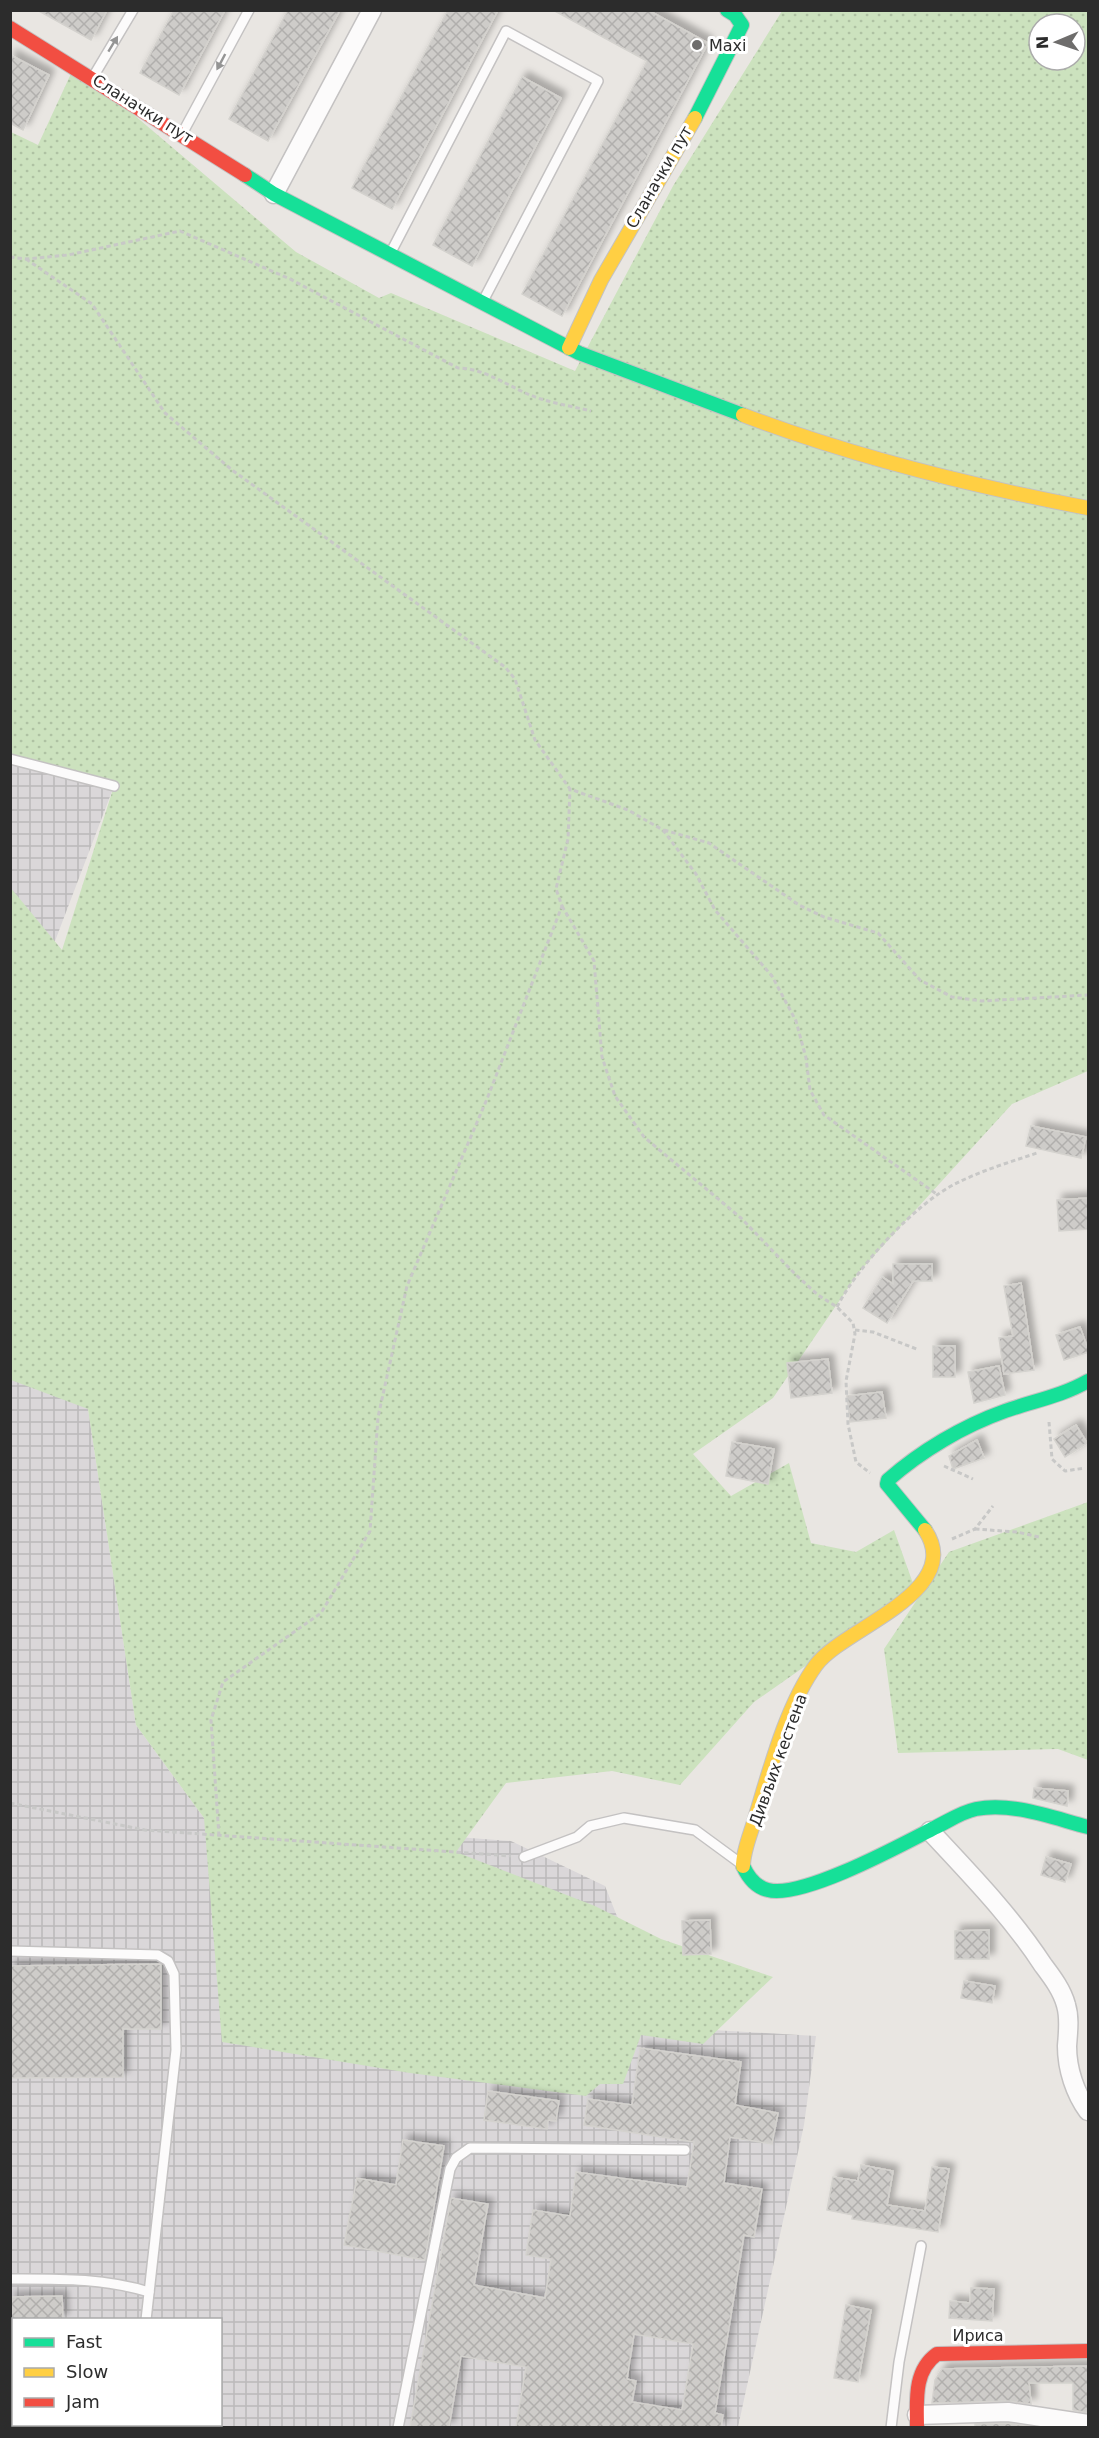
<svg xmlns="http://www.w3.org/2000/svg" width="1099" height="2438" viewBox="0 0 1099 2438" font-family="'DejaVu Sans',sans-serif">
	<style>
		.industrial { fill: url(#industrial-grid); fill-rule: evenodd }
		.grass { fill: url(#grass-dots); fill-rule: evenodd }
		.building { fill: url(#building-cross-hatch); stroke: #d4d2ce; stroke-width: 1.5; fill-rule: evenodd; filter: url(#shadow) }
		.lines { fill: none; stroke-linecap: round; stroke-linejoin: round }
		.lane-casing { stroke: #c4c2c2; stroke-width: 12 }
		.street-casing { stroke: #c4c2c2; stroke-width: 21 }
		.fast-casing { stroke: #c4c2c2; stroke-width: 16 }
		.slow-casing { stroke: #c4c2c2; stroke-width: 16 }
		.jam-casing { stroke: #c4c2c2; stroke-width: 16 }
		.path { stroke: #c8c8c7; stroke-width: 3; stroke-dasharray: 4.5 3; stroke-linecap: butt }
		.lane { stroke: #fcfbfb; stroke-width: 9 }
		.street { stroke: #fcfbfb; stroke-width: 18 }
		.fast { stroke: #16e098; stroke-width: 14 }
		.slow { stroke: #ffcf43; stroke-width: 14 }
		.jam { stroke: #f24e42; stroke-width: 14 }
		.oneway { fill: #949494 }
		.poi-dot { fill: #6e6d6c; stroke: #fff; stroke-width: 2 }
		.labels { text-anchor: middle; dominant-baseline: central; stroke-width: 6; stroke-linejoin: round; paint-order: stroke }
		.poi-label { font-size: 16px; fill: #2c2c2c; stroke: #fff; text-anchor: start }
		.street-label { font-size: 16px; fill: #2c2c2c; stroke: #fff }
	</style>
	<defs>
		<pattern id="industrial-grid" width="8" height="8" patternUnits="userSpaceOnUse" patternTransform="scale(1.5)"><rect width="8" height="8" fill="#dad7d9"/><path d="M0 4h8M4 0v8" fill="none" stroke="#bbb9ba"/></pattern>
		<pattern id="grass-dots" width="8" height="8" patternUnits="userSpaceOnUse" patternTransform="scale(1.5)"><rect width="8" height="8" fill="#cce2be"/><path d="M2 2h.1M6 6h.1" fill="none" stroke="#afc2a3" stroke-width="1.8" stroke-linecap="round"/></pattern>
		<pattern id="building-cross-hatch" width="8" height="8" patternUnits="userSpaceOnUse" patternTransform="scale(1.5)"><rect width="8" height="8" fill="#ceccc9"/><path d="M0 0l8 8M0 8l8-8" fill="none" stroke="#b1afad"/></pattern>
		<filter id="shadow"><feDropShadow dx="5.5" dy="-5.5" stdDeviation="3" flood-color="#0004"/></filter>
	</defs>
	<rect width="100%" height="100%" fill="#e9e6e2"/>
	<path class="industrial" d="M10,737L114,786L14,1049L88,1409L136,1725L204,1818L511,1841L605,1886L661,2027L816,2036L804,2125L738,2427H11ZM14,2320H220V2424H14Z"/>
	<g class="grass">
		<path d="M782,11H1088V1071L1012,1104L859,1272L773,1398L693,1454L731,1496L789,1463L811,1543L856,1552L894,1530L915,1589L754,1702L680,1785L612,1771L506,1783L456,1852L595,1906L661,1939L773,1977L703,2044L641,2035L623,2084H600L586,2096L410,2073L222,2042L204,1818L136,1725L88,1409L11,1380L10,887L62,950L114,786L11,759V132L38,145L75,65L296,252L379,298L391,293L575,371L673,186ZM1039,24H1075V60H1039Z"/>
		<polygon points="1088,1502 1088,1760 1058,1749 898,1753 884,1649 949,1552"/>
	</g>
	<g class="building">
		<polygon points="37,10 107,10 91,40"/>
		<polygon points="174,10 225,10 179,95 140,73"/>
		<polygon points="288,10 340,10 268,141 229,119"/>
		<polygon points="448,10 498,10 392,209 352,188"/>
		<polygon points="553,10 648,10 708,43 562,316 522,294 647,61"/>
		<polygon points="10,55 49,75 23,130 10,123"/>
		<polygon points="522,77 561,98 472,266 433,245"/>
		<polygon points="1031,1126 1086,1137 1081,1158 1026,1146"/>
		<polygon points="1089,1198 1089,1229 1059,1231 1057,1200"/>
		<polygon points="893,1264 932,1264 932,1281 913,1281 887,1323 863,1308 882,1277 893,1284"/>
		<polygon points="1021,1283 1034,1370 1004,1374 999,1338 1013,1336 1004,1286"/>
		<polygon points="1080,1327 1089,1352 1064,1360 1056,1335"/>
		<rect x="933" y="1346" width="22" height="31"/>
		<polygon points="828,1359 832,1393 791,1398 787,1363"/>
		<polygon points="999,1366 1005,1395 974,1403 968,1372"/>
		<polygon points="882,1392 886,1418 850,1422 847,1396"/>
		<polygon points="1076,1425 1087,1443 1065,1457 1054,1439"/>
		<polygon points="977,1440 984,1458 953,1469 949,1456"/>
		<polygon points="732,1442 774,1449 768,1484 726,1476"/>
		<polygon points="1034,1788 1068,1791 1067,1806 1033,1798"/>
		<polygon points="1046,1857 1071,1864 1065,1882 1041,1875"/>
		<polygon points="710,1920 711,1954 683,1955 682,1921"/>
		<polygon points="989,1930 989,1959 955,1959 955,1931"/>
		<polygon points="161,1964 161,2029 123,2029 123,2077 10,2078 10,1966"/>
		<polygon points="964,1981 995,1986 992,2003 961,1998"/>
		<path d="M640,2048L741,2062L735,2105L778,2113L772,2144L730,2137L724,2183L762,2189L754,2237L744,2235L715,2413L723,2415L721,2427H516L526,2367L461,2356L449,2427H410L451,2198L488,2204L474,2285L545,2298L551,2259L526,2255L533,2210L570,2216L576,2172L687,2187L694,2142L584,2125L588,2099L632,2105ZM634,2334L693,2344L682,2410L632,2402L636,2381L627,2379Z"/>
		<polygon points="488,2091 559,2101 556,2121 548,2120 547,2129 484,2120"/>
		<polygon points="403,2140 444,2146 425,2260 344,2245 357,2178 396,2185"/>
		<polygon points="861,2165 893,2171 887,2205 925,2211 932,2167 949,2169 938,2232 852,2219 853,2215 827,2210 833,2177 858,2181"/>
		<polygon points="971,2288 994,2289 992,2321 949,2318 950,2301 970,2303"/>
		<polygon points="62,2296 63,2319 10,2319 10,2297"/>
		<polygon points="846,2305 871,2310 858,2382 834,2378"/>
		<polygon points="1089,2366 1089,2413 1073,2410 1073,2383 1029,2383 1031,2404 1008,2401 932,2403 935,2380 942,2369"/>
		<polygon points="1007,2423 1034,2427 975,2427 975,2424"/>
	</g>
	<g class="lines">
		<defs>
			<g id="lane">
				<polyline points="93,77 133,10"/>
				<polyline points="183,132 249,10"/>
				<polyline points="390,254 506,31 598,81 482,303"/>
				<polyline points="10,759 114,786"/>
				<polyline points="524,1857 577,1837 590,1826 624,1818 695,1830 740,1863"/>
				<polyline points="10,1951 158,1955 168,1961 174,1974 176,2050 146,2320"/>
				<path d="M10,2279C59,2279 103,2278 149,2292"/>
				<polyline points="136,2428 137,2424"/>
				<polyline points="398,2428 450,2169 456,2158 470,2148 685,2150"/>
				<polyline points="891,2428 899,2362 921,2246"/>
			</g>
			<g id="street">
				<polyline points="274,194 372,10"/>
				<path d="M930,1831C970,1874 1011,1916 1043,1965C1052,1977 1062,1990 1066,2005C1070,2018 1068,2032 1067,2046C1067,2069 1075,2093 1088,2111"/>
				<polyline points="917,2415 1008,2412 1088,2424"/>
			</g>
			<g id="fast">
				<polyline points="695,118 742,25 735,15 727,10"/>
				<polyline points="245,175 274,194 579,353 743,415"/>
				<path d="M925,1530L887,1484L888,1480C921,1451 963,1426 1005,1411C1033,1401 1062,1396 1088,1381"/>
				<path d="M743,1866C748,1877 755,1887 768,1890C802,1899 901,1845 934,1828C947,1822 961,1812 976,1809C1013,1802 1053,1818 1088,1827"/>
			</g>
			<g id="slow">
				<polyline points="569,348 601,280 695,118"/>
				<path d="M743,415C854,457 972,486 1088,508"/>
				<path d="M743,1866C743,1852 750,1835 754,1822C769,1773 786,1706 816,1665C843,1628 966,1592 925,1530"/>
			</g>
			<g id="jam">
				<polyline points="10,28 245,175"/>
				<path d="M917,2428C917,2402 913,2371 937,2354L1088,2351"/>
			</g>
		</defs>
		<use href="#lane" class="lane-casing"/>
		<use href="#street" class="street-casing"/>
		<use href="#fast" class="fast-casing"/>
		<use href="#slow" class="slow-casing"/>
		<use href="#jam" class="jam-casing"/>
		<g class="path">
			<path d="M10,257L26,259L68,255L180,231L290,279L458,368C487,368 512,390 541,399C557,404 575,407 591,411"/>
			<polyline points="26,259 92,304 165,413 232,470 505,667 515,679 535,740 570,789 628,810 663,830 696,874 715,910 772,976 796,1021 806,1058 810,1090 824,1115 938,1195"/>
			<polyline points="664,830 709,843 799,905 824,917 878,933 920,980 952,997 982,1001 1088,995"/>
			<polyline points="562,906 594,961 602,1057 615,1096 644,1137 741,1218 795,1274 818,1295 837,1307 853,1323 855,1334 846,1381 848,1424 856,1462 870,1473"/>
			<path d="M837,1307C857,1267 915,1204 955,1184C980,1171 1010,1162 1037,1153"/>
			<polyline points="855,1330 873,1332 919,1350"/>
			<polyline points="1049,1422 1052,1459 1065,1471 1085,1468"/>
			<polyline points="944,1466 973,1479"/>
			<polyline points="975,1529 1017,1532 1039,1537"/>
			<polyline points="952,1539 975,1529 993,1506"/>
			<polyline points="10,1803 145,1830 511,1856"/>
			<polyline points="219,1836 211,1720 223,1682 321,1613 370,1531 378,1417 407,1286 487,1099 562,906 556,889 568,839 570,789"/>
		</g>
		<use href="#lane" class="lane"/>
		<use href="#street" class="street"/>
		<use href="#fast" class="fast"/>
		<use href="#slow" class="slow"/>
		<use href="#jam" class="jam"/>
	</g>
	<defs><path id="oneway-solid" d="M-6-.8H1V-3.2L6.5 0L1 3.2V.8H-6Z" transform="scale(1.5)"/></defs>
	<g class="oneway">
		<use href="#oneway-solid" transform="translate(113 44) rotate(-59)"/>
		<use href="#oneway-solid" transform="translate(221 62) rotate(118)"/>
	</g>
	<circle class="poi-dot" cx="697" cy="45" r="6"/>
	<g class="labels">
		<g class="poi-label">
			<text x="709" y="45">Maxi</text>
		</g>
		<g class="street-label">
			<text transform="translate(143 109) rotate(32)">Сланачки пут</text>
			<text transform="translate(659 177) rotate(-60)">Сланачки пут</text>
			<text transform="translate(778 1760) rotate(-70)">Дивљих кестена</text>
			<text x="978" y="2335">Ириса</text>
		</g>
	</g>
	<rect width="1099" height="2438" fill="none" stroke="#2c2c2c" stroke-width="24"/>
	<rect x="12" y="2318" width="210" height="108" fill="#ffffff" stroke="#ababab" stroke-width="1.5"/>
	<rect x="24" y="2338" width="30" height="9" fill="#16e098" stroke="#ababab" stroke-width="1.5"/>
	<text x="66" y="2348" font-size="18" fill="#2c2c2c">Fast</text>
	<rect x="24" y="2368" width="30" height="9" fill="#ffcf43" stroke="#ababab" stroke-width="1.5"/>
	<text x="66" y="2378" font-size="18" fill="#2c2c2c">Slow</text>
	<rect x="24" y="2398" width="30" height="9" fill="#f24e42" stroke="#ababab" stroke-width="1.5"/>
	<text x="66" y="2408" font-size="18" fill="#2c2c2c">Jam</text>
	<g transform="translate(1057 42) rotate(268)"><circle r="28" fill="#ffffff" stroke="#ababab" stroke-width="1.5"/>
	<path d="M0-4.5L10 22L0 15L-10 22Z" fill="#6e6d6c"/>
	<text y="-9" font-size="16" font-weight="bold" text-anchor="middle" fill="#2c2c2c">N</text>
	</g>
</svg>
